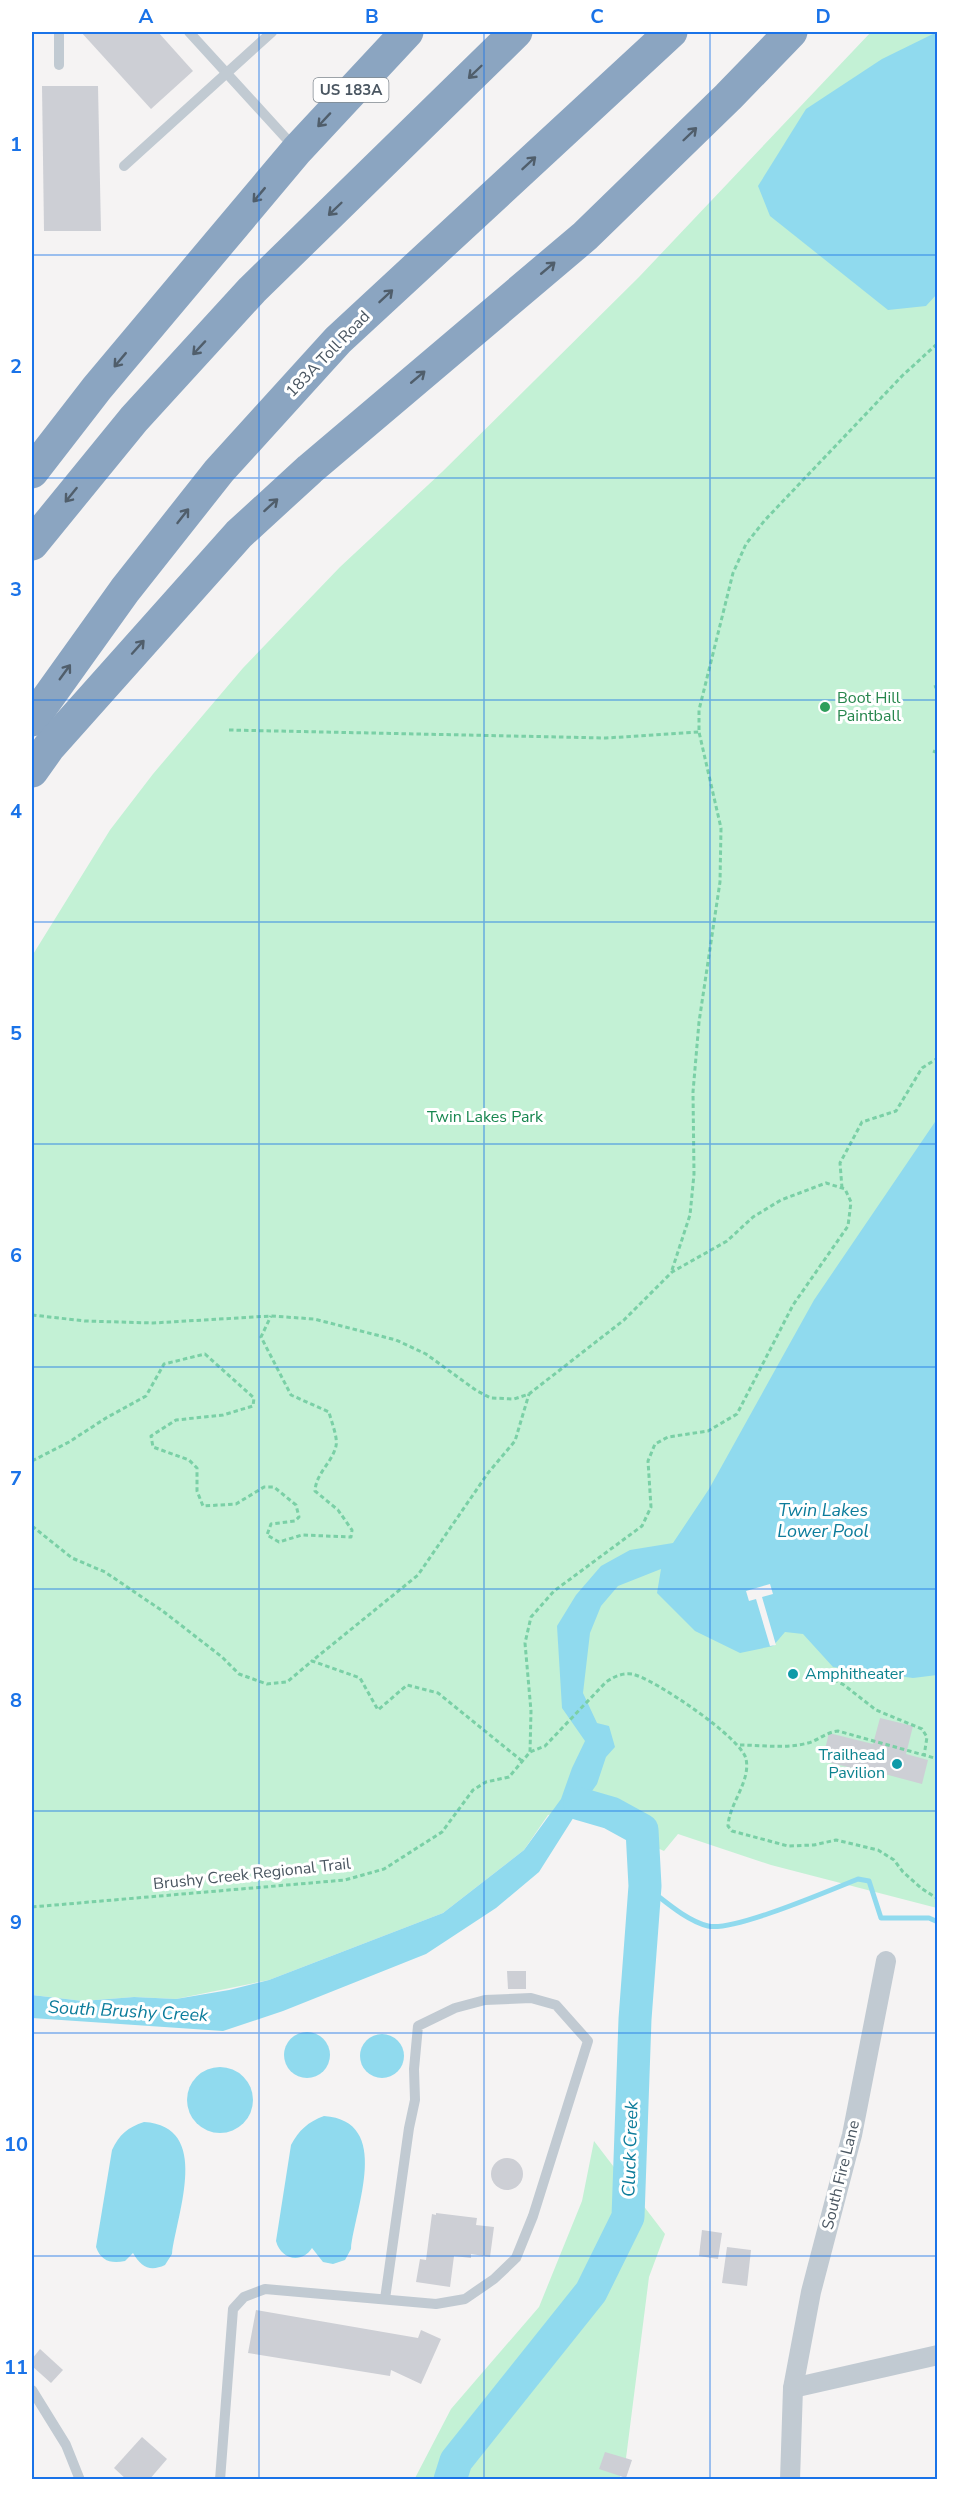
<svg xmlns="http://www.w3.org/2000/svg" width="969" height="2511" viewBox="0 0 969 2511" font-family="'Nunito Sans',sans-serif">
	<style>
		.green { fill: #c3f1d5 }
		.water { fill: #90daee }
		.pier { fill: #f5f3f3 }
		.lines { fill: none; stroke-linecap: round; stroke-linejoin: round }
		.stream { stroke: #90daee; stroke-width: 5 }
		.river { stroke: #90daee; stroke-width: 33 }
		.building { fill: #cdcfd5 }
		.path { stroke: #7ad0a6; stroke-width: 3; stroke-dasharray: 4.5 3; stroke-linecap: butt }
		.service { stroke: #c1cad2; stroke-width: 10 }
		.minor { stroke: #c1cad2; stroke-width: 20 }
		.motorway { stroke: #8ba5c1; stroke-width: 33 }
		.oneway { stroke: #505e6b }
		.grid { fill: none; stroke: #1a73e8; stroke-width: 1.5; stroke-opacity: 0.55 }
		.leisure-dot { fill: #2e9e5b; stroke: #fff; stroke-width: 2 }
		.culture-dot { fill: #0f9aa8; stroke: #fff; stroke-width: 2 }
		.labels { text-anchor: middle; dominant-baseline: central; stroke-width: 6; stroke-linejoin: round; paint-order: stroke }
		.shield { fill: #fff; stroke: #808990; stroke-width: 1.5 }
		.shield-label { font-size: 15px; font-weight: bold; fill: #4a5661 }
		.street-label { font-size: 16px; fill: #4a5661; stroke: #fff }
		.leisure-label { font-size: 16px; fill: #27864d; stroke: #fff; text-anchor: start }
		.park-label { font-size: 16px; fill: #17864f; stroke: #fff }
		.culture-label { font-size: 16px; fill: #0d838f; stroke: #fff; text-anchor: start }
		.water-label { font-size: 18px; font-style: italic; fill: #0c7c9b; stroke: #fff }
		.neatline { fill: none; stroke: #1a73e8; stroke-width: 2 }
		.grid-label { font-size: 20px; text-anchor: middle; font-weight: bold; fill: #1a73e8 }
	</style>
	<rect width="100%" height="100%" fill="#f5f3f3"/>
	<g class="green">
		<polygon points="871,32 937,32 937,1908 771,1865 678,1834 664,1851 576,1812 548,1815 524,1850 443,1913 269,1980 176,1999 134,1997 83,2001 32,1995 32,956 110,830 153,774 243,668 340,567 442,472 639,277"/>
		<polygon points="594,2141 665,2234 649,2277 625,2466 619,2479 414,2480 451,2409 539,2307 582,2201"/>
	</g>
	<g class="water">
		<polygon points="937,32 937,294 926,306 888,310 770,216 758,186 806,109 882,59"/>
		<polygon points="937,1119 937,1675 913,1678 833,1667 803,1634 785,1632 773,1646 740,1653 695,1631 657,1593 661,1569 618,1586 601,1606 590,1633 583,1693 597,1723 609,1726 615,1747 606,1757 597,1784 577,1812 539,1872 496,1908 426,1954 283,2011 223,2031 32,2018 32,1995 83,2001 134,1997 176,1999 229,1990 269,1980 443,1913 524,1850 561,1799 572,1768 585,1741 562,1708 557,1626 576,1595 601,1566 630,1550 673,1543 709,1489 814,1300"/>
		<circle cx="307" cy="2055" r="23"/>
		<circle cx="382" cy="2056" r="22"/>
		<circle cx="220" cy="2100" r="33"/>
		<path d="M324,2116C393,2121 355,2208 351,2249L345,2260L333,2264L323,2262L312,2248C302,2264 281,2260 276,2241L291,2145C299,2130 308,2122 324,2116Z"/>
		<path d="M144,2122C212,2126 177,2213 172,2254L165,2265C150,2272 141,2267 133,2253L125,2261C111,2264 101,2261 96,2247L112,2150C119,2135 128,2127 144,2122Z"/>
	</g>
	<polygon class="pier" points="770,1584 773,1594 762,1597 776,1645 770,1646 756,1599 749,1601 746,1591"/>
	<g class="lines">
		<path class="stream" d="M645,1886C664,1900 685,1920 708,1926C733,1932 830,1890 858,1879L869,1881L881,1918H929L938,1922"/>
		<polyline class="river" points="450,2480 456,2461 591,2292 628,2217 635,2019 645,1886 642,1830 611,1813 580,1804"/>
	</g>
	<g class="building">
		<polygon points="81,32 158,32 193,71 151,109"/>
		<polygon points="42,86 98,86 101,231 44,231"/>
		<polygon points="880,1718 913,1726 906,1754 928,1760 922,1784 862,1768 861,1770 822,1761 829,1733 873,1744"/>
		<polygon points="507,1971 526,1971 526,1989 508,1989"/>
		<circle cx="507" cy="2174" r="16"/>
		<polygon points="436,2213 477,2218 476,2225 494,2227 490,2257 471,2254 471,2258 454,2256 450,2287 416,2282 420,2259 426,2260 432,2214 436,2215"/>
		<polygon points="702,2230 722,2233 718,2259 699,2256"/>
		<polygon points="727,2247 751,2250 747,2286 722,2283"/>
		<polygon points="256,2310 418,2338 421,2330 441,2339 421,2384 391,2370 390,2376 248,2353"/>
		<polygon points="40,2349 63,2370 51,2383 32,2366 32,2359"/>
		<polygon points="142,2437 167,2459 149,2480 127,2480 114,2468"/>
		<polygon points="605,2452 632,2460 626,2478 599,2469"/>
	</g>
	<g class="lines">
		<g class="path">
			<polyline points="934,687 938,686"/>
			<polyline points="229,730 606,738 699,732"/>
			<polyline points="933,751 938,753"/>
			<polyline points="842,1188 840,1163 862,1122 896,1111 922,1068 938,1058"/>
			<polyline points="672,1270 690,1215 694,1174 693,1092 699,1022 720,882 721,828 699,732 699,710 733,573 746,544 765,520 902,376 938,343"/>
			<polyline points="32,1315 85,1321 153,1323 271,1316 314,1319 396,1340 426,1354 477,1391 491,1398 514,1399 529,1394 624,1320 672,1272 727,1241 753,1217 781,1200 826,1183 845,1189 851,1202 848,1226 793,1305 737,1414 708,1431 668,1437 655,1444 648,1461 651,1507 642,1526 554,1591 531,1617 525,1643 531,1711 530,1752"/>
			<path d="M32,1461L69,1442L106,1418L146,1396L164,1364L205,1354L254,1398L253,1406L223,1415L176,1420L151,1436L153,1447L189,1460L197,1468V1491L203,1506L236,1504L264,1487H274L296,1505L299,1517L295,1521L271,1524L267,1535L279,1542L302,1535L351,1537L352,1530L338,1510L315,1491C316,1473 332,1463 336,1446C338,1437 331,1421 329,1412L291,1395L261,1337L271,1316"/>
			<polyline points="32,1526 72,1558 105,1572 164,1612 222,1657 239,1674 267,1684 287,1682 312,1661"/>
			<polyline points="821,1672 844,1685 876,1710 922,1729 927,1737 924,1756"/>
			<path d="M740,1745C762,1745 786,1749 808,1743C819,1740 826,1732 838,1731L938,1759"/>
			<polyline points="522,1761 438,1693 407,1685 378,1710 360,1678 312,1661 418,1575 488,1473 515,1441 529,1394"/>
			<path d="M32,1907L345,1880L384,1869L442,1832L473,1790L486,1782L509,1777L530,1752L545,1746L606,1682C615,1676 622,1673 632,1674C653,1678 742,1738 746,1759C751,1781 729,1804 728,1826L732,1831L788,1846L814,1845L836,1840L878,1850L894,1860L903,1872L921,1888L938,1899"/>
		</g>
		<g class="service">
			<polyline points="59,32 59,65"/>
			<polyline points="189,32 294,147"/>
			<polyline points="124,166 272,32"/>
			<polyline points="32,2390 66,2445 80,2480"/>
			<polyline points="220,2480 233,2309 244,2297 265,2289 436,2304 465,2299 494,2279 516,2258 533,2216 588,2041 556,2005 531,1998 485,2000 455,2008 418,2026 414,2069 415,2100 409,2128 385,2299"/>
		</g>
		<g class="minor">
			<polyline points="793,2388 938,2355"/>
			<polyline points="790,2480 793,2388 811,2292 852,2135 886,1961"/>
		</g>
		<g class="motorway">
			<polyline points="32,472 97,388 297,150 407,32"/>
			<polyline points="32,544 134,419 252,290 516,32"/>
			<polyline points="32,720 125,590 219,471 338,340 671,32"/>
			<polyline points="32,771 49,747 239,534 310,469 585,236 728,97 791,32"/>
		</g>
	</g>
	<defs><path id="oneway-shaft" d="M-6 0H5M1.5-3L5.5 0L1.5 3" fill="none" stroke-width="1.6" stroke-linecap="round" stroke-linejoin="round" transform="scale(1.5)"/></defs>
	<g class="oneway">
		<use href="#oneway-shaft" transform="translate(475 72) rotate(136)"/>
		<use href="#oneway-shaft" transform="translate(324 120) rotate(133)"/>
		<use href="#oneway-shaft" transform="translate(690 134) rotate(-44)"/>
		<use href="#oneway-shaft" transform="translate(529 163) rotate(-43)"/>
		<use href="#oneway-shaft" transform="translate(259 195) rotate(130)"/>
		<use href="#oneway-shaft" transform="translate(335 209) rotate(136)"/>
		<use href="#oneway-shaft" transform="translate(548 268) rotate(-40)"/>
		<use href="#oneway-shaft" transform="translate(386 296) rotate(-43)"/>
		<use href="#oneway-shaft" transform="translate(199 348) rotate(133)"/>
		<use href="#oneway-shaft" transform="translate(120 360) rotate(130)"/>
		<use href="#oneway-shaft" transform="translate(418 377) rotate(-40)"/>
		<use href="#oneway-shaft" transform="translate(71 495) rotate(129)"/>
		<use href="#oneway-shaft" transform="translate(271 505) rotate(-42)"/>
		<use href="#oneway-shaft" transform="translate(183 516) rotate(-52)"/>
		<use href="#oneway-shaft" transform="translate(138 647) rotate(-48)"/>
		<use href="#oneway-shaft" transform="translate(65 672) rotate(-54)"/>
	</g>
	<path class="grid" d="M259,32V2480M484,32V2480M710,32V2480M32,255H938M32,478H938M32,700H938M32,922H938M32,1144H938M32,1367H938M32,1589H938M32,1811H938M32,2033H938M32,2256H938"/>
	<circle class="leisure-dot" cx="825" cy="707" r="6"/>
	<g class="culture-dot">
		<circle cx="793" cy="1674" r="6"/>
		<circle cx="897" cy="1764" r="6"/>
	</g>
	<g class="labels">
		<rect class="shield" x="313.5" y="78" width="75" height="24" rx="4.5"/>
		<g class="shield-label">
			<text x="351" y="90">US 183A</text>
		</g>
		<g class="street-label">
			<text transform="translate(328 354) rotate(-46)">183A Toll Road</text>
			<text transform="translate(252 1874) rotate(-6)">Brushy Creek Regional Trail</text>
			<text transform="translate(841 2175) rotate(-76)">South Fire Lane</text>
		</g>
		<g class="leisure-label">
			<text x="837" y="698">Boot Hill<tspan x="837" dy="18">Paintball</tspan></text>
		</g>
		<g class="park-label">
			<text x="485" y="1117">Twin Lakes Park</text>
		</g>
		<g class="culture-label">
			<text x="805" y="1674">Amphitheater</text>
			<text x="885" y="1755" text-anchor="end">Trailhead<tspan x="885" dy="18">Pavilion</tspan></text>
		</g>
		<g class="water-label">
			<text x="823" y="1510">Twin Lakes<tspan x="823" dy="21">Lower Pool</tspan></text>
			<text transform="translate(128 2011) rotate(3)">South Brushy Creek</text>
			<text transform="translate(630 2149) rotate(-88)">Cluck Creek</text>
		</g>
	</g>
	<rect width="969" height="2511" fill="none" stroke="#ffffff" stroke-width="66"/>
	<rect x="33" y="33" width="903" height="2445" class="neatline"/>
	<g class="grid-label">
		<text x="146" y="23">A</text>
		<text x="372" y="23">B</text>
		<text x="597" y="23">C</text>
		<text x="823" y="23">D</text>
		<text x="16" y="151">1</text>
		<text x="16" y="373">2</text>
		<text x="16" y="596">3</text>
		<text x="16" y="818">4</text>
		<text x="16" y="1040">5</text>
		<text x="16" y="1262">6</text>
		<text x="16" y="1485">7</text>
		<text x="16" y="1707">8</text>
		<text x="16" y="1929">9</text>
		<text x="16" y="2151">10</text>
		<text x="16" y="2374">11</text>
	</g>
</svg>
